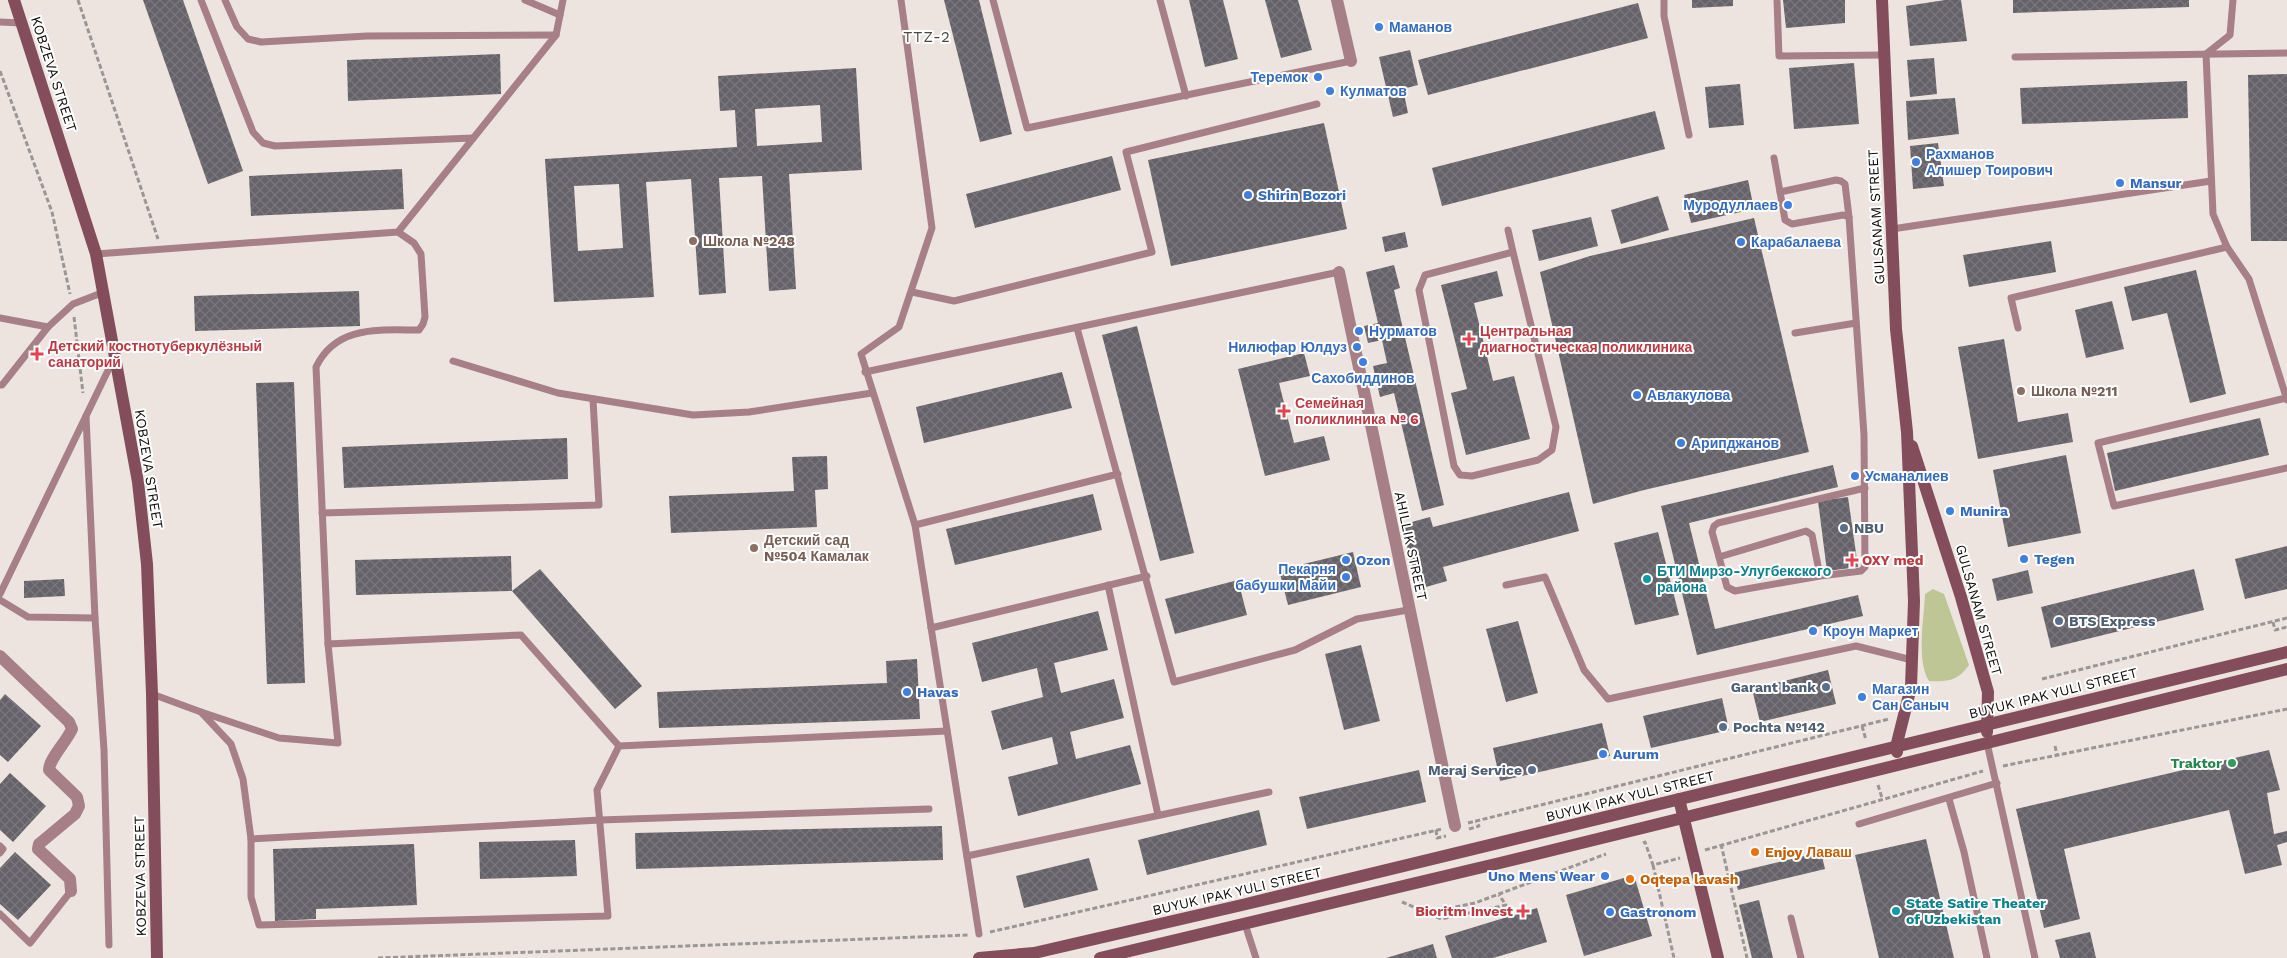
<svg xmlns="http://www.w3.org/2000/svg" width="2287" height="958" viewBox="0 0 2287 958" font-family="'Work Sans',sans-serif">
	<style>
		.green { fill: #bfc696 }
		.building { fill: url(#building-cross-hatch); fill-rule: evenodd }
		.lines { fill: none; stroke-linecap: round; stroke-linejoin: round }
		.path { stroke: #9c9692; stroke-width: 3; stroke-dasharray: 5 2.5; stroke-linecap: butt }
		.lane { stroke: #a67f87; stroke-width: 7 }
		.street { stroke: #a67f87; stroke-width: 12 }
		.secondary { stroke: #834d5b; stroke-width: 12 }
		.shop-dot { fill: #3f7fe0; stroke: #fff; stroke-width: 2 }
		.education-dot { fill: #8d6e63; stroke: #fff; stroke-width: 2 }
		.health-dot { fill: #e0444e; stroke: #fff; stroke-width: 2 }
		.service-dot { fill: #5c6f8a; stroke: #fff; stroke-width: 2 }
		.culture-dot { fill: #0f9aa8; stroke: #fff; stroke-width: 2 }
		.leisure-dot { fill: #2e9e5b; stroke: #fff; stroke-width: 2 }
		.food-dot { fill: #e8710a; stroke: #fff; stroke-width: 2 }
		.labels { text-anchor: middle; dominant-baseline: central; stroke-width: 4; stroke-linejoin: round; paint-order: stroke }
		.shop-label { font-size: 14px; font-weight: bold; fill: #366cbe; stroke: #fff; text-anchor: start }
		.street-label { font-size: 14px; fill: #0f0d0b; stroke: #fff }
		.education-label { font-size: 14px; font-weight: bold; fill: #785e54; stroke: #fff; text-anchor: start }
		.health-label { font-size: 14px; font-weight: bold; fill: #be3a42; stroke: #fff; text-anchor: start }
		.service-label { font-size: 14px; font-weight: bold; fill: #4e5e75; stroke: #fff; text-anchor: start }
		.culture-label { font-size: 14px; font-weight: bold; fill: #0d838f; stroke: #fff; text-anchor: start }
		.leisure-label { font-size: 14px; font-weight: bold; fill: #27864d; stroke: #fff; text-anchor: end }
		.food-label { font-size: 14px; font-weight: bold; fill: #c56008; stroke: #fff; text-anchor: start }
		.neighbourhood-label { font-size: 15px; letter-spacing: 1px; fill: #4e4843; stroke: #fff }
	</style>
	<defs>
		<pattern id="building-cross-hatch" width="8" height="8" patternUnits="userSpaceOnUse" patternTransform="scale(1.25)"><rect width="8" height="8" fill="#666269"/><path d="M0 0l8 8M0 8l8-8" fill="none" stroke="#7a777c"/></pattern>
	</defs>
	<rect width="100%" height="100%" fill="#ede4df"/>
	<path class="green" d="M1933,589L1944,594L1969,665C1958,681 1947,682 1929,681C1916,661 1924,618 1925,594Z"/>
	<g class="building">
		<polygon points="143,0 183,0 243,171 208,184"/>
		<polygon points="944,0 979,0 1012,134 980,142"/>
		<polygon points="1189,0 1223,0 1238,59 1205,67"/>
		<polygon points="1265,0 1298,0 1312,50 1281,58"/>
		<polygon points="1692,0 1733,0 1733,6 1692,8"/>
		<polygon points="1783,0 1845,0 1845,23 1786,28"/>
		<polygon points="1945,0 1961,0 1967,41 1910,46 1906,6"/>
		<polygon points="2013,0 2189,0 2189,7 2013,13"/>
		<polygon points="1638,3 1648,38 1428,95 1418,60"/>
		<polygon points="1410,50 1418,85 1403,89 1408,113 1393,117 1379,57"/>
		<polygon points="500,54 501,94 348,101 347,60"/>
		<polygon points="1934,58 1937,94 1910,97 1907,60"/>
		<polygon points="1854,63 1859,124 1794,129 1789,68"/>
		<path d="M856,68L862,170L789,174L796,289L769,291L762,176L719,178L726,293L699,295L691,179L646,182L654,297L554,302L545,159L737,147L735,110L720,111L718,76ZM820,105L822,142L757,146L755,109ZM619,184L623,248L578,251L574,186Z"/>
		<polygon points="2287,74 2287,241 2251,241 2248,75"/>
		<polygon points="2187,81 2188,118 2022,124 2020,88"/>
		<polygon points="1740,84 1744,125 1709,128 1705,87"/>
		<polygon points="1955,98 1959,134 1908,140 1906,101"/>
		<polygon points="1655,111 1665,149 1442,206 1432,168"/>
		<polygon points="1324,123 1347,229 1171,266 1148,160"/>
		<polygon points="1938,143 1944,186 1913,189 1910,146"/>
		<polygon points="1112,156 1121,190 975,228 966,194"/>
		<polygon points="402,169 404,209 251,216 249,176"/>
		<polygon points="1748,180 1754,209 1691,223 1684,195"/>
		<polygon points="1658,196 1669,230 1621,244 1611,210"/>
		<polygon points="1591,217 1598,246 1539,261 1532,230"/>
		<polygon points="1754,218 1809,452 1644,490 1593,504 1540,272 1590,256"/>
		<polygon points="1405,232 1408,247 1385,252 1382,237"/>
		<polygon points="2051,241 2056,272 1969,287 1963,255"/>
		<polygon points="1394,265 1400,288 1394,290 1444,505 1422,511 1394,393 1380,397 1373,366 1387,363 1382,340 1368,343 1364,326 1378,323 1366,272"/>
		<polygon points="2196,270 2226,394 2190,403 2167,313 2132,321 2124,287"/>
		<polygon points="1497,271 1503,296 1474,303 1493,381 1514,376 1530,439 1466,455 1451,393 1467,389 1441,285"/>
		<polygon points="359,291 360,326 195,331 194,296"/>
		<polygon points="2112,301 2124,349 2086,358 2075,310"/>
		<polygon points="1137,326 1194,553 1160,561 1102,335"/>
		<polygon points="2004,339 2018,422 2068,413 2073,442 1978,459 1958,347"/>
		<polygon points="1304,353 1310,376 1279,383 1294,443 1324,436 1330,460 1265,476 1238,369"/>
		<polygon points="1062,372 1072,408 924,443 916,407"/>
		<polygon points="294,382 305,683 267,684 256,383"/>
		<polygon points="2260,418 2269,455 2115,491 2107,453"/>
		<polygon points="567,438 568,479 344,488 342,447"/>
		<polygon points="2066,455 2081,533 2008,547 1993,470"/>
		<polygon points="827,456 828,489 815,490 817,527 671,533 669,496 794,491 792,457"/>
		<polygon points="1833,465 1838,487 1689,523 1715,629 1858,595 1863,616 1697,655 1661,506"/>
		<polygon points="1569,492 1579,531 1443,567 1447,581 1419,589 1401,525 1430,517 1433,527"/>
		<polygon points="1093,494 1102,530 955,565 946,529"/>
		<polygon points="1848,497 1858,567 1827,571 1818,501"/>
		<polygon points="1658,532 1679,615 1635,625 1614,543"/>
		<polygon points="2287,546 2287,589 2245,599 2235,559"/>
		<polygon points="1353,552 1361,587 1288,605 1279,570"/>
		<polygon points="511,556 512,591 540,569 642,686 615,709 512,591 356,595 355,560"/>
		<polygon points="2194,569 2204,610 2051,648 2041,607"/>
		<polygon points="2028,570 2033,593 1997,601 1992,579"/>
		<polygon points="64,579 65,596 24,598 24,581"/>
		<polygon points="1238,580 1247,615 1175,634 1165,599"/>
		<polygon points="1098,611 1108,650 1054,663 1061,693 1114,679 1124,718 1070,732 1076,759 1130,745 1141,784 1018,816 1008,777 1058,764 1052,737 1002,750 991,711 1043,697 1037,668 982,682 972,643"/>
		<polygon points="1518,621 1538,693 1506,702 1486,629"/>
		<polygon points="1361,645 1380,721 1344,730 1325,654"/>
		<polygon points="917,659 920,719 659,728 657,692 887,683 886,661"/>
		<polygon points="1828,670 1836,704 1760,722 1752,689"/>
		<polygon points="5,694 41,726 8,762 0,755 0,700"/>
		<polygon points="1722,698 1729,730 1651,748 1643,716"/>
		<polygon points="1602,723 1610,756 1500,781 1493,748"/>
		<polygon points="2269,750 2280,790 2267,793 2274,834 2287,831 2287,842 2277,845 2282,865 2245,874 2229,810 2064,849 2080,919 2044,928 2016,809"/>
		<polygon points="1419,770 1426,802 1307,829 1299,797"/>
		<polygon points="10,773 46,806 13,842 0,830 0,784"/>
		<polygon points="1259,810 1267,845 1147,875 1138,840"/>
		<polygon points="942,826 943,860 636,869 635,833"/>
		<polygon points="1926,839 1954,958 1879,958 1855,855"/>
		<polygon points="575,840 577,876 480,879 479,842"/>
		<polygon points="414,844 417,905 316,909 316,919 275,921 273,849"/>
		<polygon points="15,852 51,885 18,920 0,904 0,868"/>
		<polygon points="1821,852 1825,869 1738,890 1733,873"/>
		<polygon points="1089,858 1098,890 1024,908 1016,876"/>
		<polygon points="1634,875 1652,936 1584,956 1566,895"/>
		<polygon points="1759,900 1773,958 1752,958 1739,905"/>
		<polygon points="1537,908 1547,942 1493,958 1452,958 1445,936"/>
		<polygon points="2090,932 2096,958 2060,958 2055,940"/>
		<polygon points="1433,944 1437,958 1386,958"/>
	</g>
	<g class="lines">
		<g class="path">
			<polyline points="78,0 158,239"/>
			<polyline points="0,71 52,212 70,294"/>
			<polyline points="74,317 83,393"/>
			<polyline points="2273,622 2275,630 2287,627"/>
			<polyline points="2042,679 2287,618"/>
			<polyline points="1862,726 1866,740"/>
			<polyline points="2055,746 2057,755"/>
			<polyline points="2003,766 2287,709"/>
			<polyline points="1878,785 1882,798"/>
			<polyline points="1468,823 1889,719"/>
			<polyline points="1469,829 1479,826 1476,821"/>
			<polyline points="1436,830 1437,838 1446,836"/>
			<polyline points="1643,843 1645,842 1653,865 1680,858"/>
			<polyline points="1721,844 1747,958"/>
			<polyline points="1705,850 1983,771"/>
			<polyline points="1653,865 1674,958"/>
			<polyline points="1402,902 1441,919 1506,905 1499,895"/>
			<polyline points="1426,913 1475,903 1606,854"/>
			<polyline points="990,932 1442,829"/>
			<polyline points="378,958 969,935"/>
		</g>
		<g class="lane">
			<polyline points="201,0 253,132 263,143 275,146 473,138"/>
			<polyline points="225,0 237,27 248,39 261,42 367,36 556,35"/>
			<polyline points="525,0 560,15"/>
			<polyline points="901,0 932,228 899,327 861,354 915,525 979,934"/>
			<polyline points="993,0 1027,128 1351,61"/>
			<polyline points="1160,0 1186,96"/>
			<polyline points="1664,0 1664,16 1689,135"/>
			<polyline points="1777,0 1779,56 1884,55"/>
			<polyline points="2233,0 2230,35 2206,54 2213,214 2227,247 2249,279 2287,400"/>
			<polyline points="0,22 21,23"/>
			<polyline points="2015,57 2287,53"/>
			<polyline points="1774,158 1785,220 1792,224 1843,215 1849,217 1864,435 1865,567 1861,571 1820,576 1735,591 1727,587 1719,557 1806,531 1812,535 1820,576"/>
			<polyline points="1780,192 1836,180 1841,181 1845,184 1849,217"/>
			<polyline points="1892,229 2211,181"/>
			<polyline points="1508,230 1513,252 1556,427 1552,450 1538,460 1472,476 1460,475 1454,466 1419,290 1425,275 1513,252"/>
			<polyline points="96,254 398,232 556,35 563,0"/>
			<polyline points="912,292 954,301 1152,252 1126,152 1317,104"/>
			<polyline points="0,318 48,327 73,304 104,292"/>
			<polyline points="1077,328 1174,682 1295,650 1357,619 1408,610"/>
			<polyline points="2018,328 2011,298 2227,247"/>
			<polyline points="1795,333 1856,323"/>
			<polyline points="453,361 558,393 693,415 749,412 872,393"/>
			<polyline points="865,372 1339,272"/>
			<polyline points="0,385 2,385 48,327"/>
			<polyline points="2286,398 2098,443 2114,506 2287,468"/>
			<polyline points="86,416 95,618 104,750 109,945"/>
			<polyline points="322,513 599,505 593,400"/>
			<polyline points="915,525 1118,474"/>
			<polyline points="1719,557 1712,532 1714,526 1718,523 1865,488"/>
			<polyline points="1108,585 1158,815"/>
			<polyline points="1506,585 1545,577 1584,670 1608,699 1856,646 1912,660"/>
			<polyline points="0,594 114,358"/>
			<polyline points="0,600 28,617 95,618"/>
			<polyline points="931,628 1147,576"/>
			<polyline points="328,644 521,635 619,746"/>
			<polyline points="152,694 201,712 231,744 243,779 251,839 251,897 259,925 608,916 597,790 619,746 947,731"/>
			<path d="M201,712L279,738L338,743L328,644L316,367C336,325 379,330 419,330L423,324L425,317L421,254L414,243L398,232"/>
			<polyline points="1987,743 2035,958"/>
			<polyline points="1949,799 1964,852 1987,958"/>
			<polyline points="1859,824 1997,783"/>
			<polyline points="251,839 600,820 929,809"/>
			<polyline points="0,846 3,849 0,853"/>
			<polyline points="967,856 1269,792"/>
			<polyline points="0,914 30,943 71,891"/>
			<polyline points="1791,918 1801,958"/>
			<polyline points="1245,924 1256,958"/>
		</g>
		<g class="street">
			<polyline points="1337,0 1351,61"/>
			<polyline points="1339,272 1455,826"/>
			<path d="M0,656L69,722L72,729C67,741 49,759 49,770L77,797L79,806L75,814L39,844L38,849L70,879L71,891"/>
		</g>
		<g class="secondary">
			<polyline points="14,0 96,254 138,482 147,564 152,694 157,958"/>
			<polyline points="1882,0 1896,329 1907,432 1914,601 1911,687 1896,747 1897,752"/>
			<polyline points="1912,446 1961,597 1988,692 1987,732"/>
			<polyline points="1679,799 1718,958"/>
			<polyline points="979,958 1034,953 1242,905 2287,652"/>
			<polyline points="1100,958 1504,862 2287,669"/>
		</g>
	</g>
	<g class="shop-dot">
		<circle cx="1379" cy="27" r="5"/>
		<circle cx="1318" cy="77" r="5"/>
		<circle cx="1330" cy="91" r="5"/>
		<circle cx="1916" cy="162" r="5"/>
		<circle cx="2120" cy="183" r="5"/>
		<circle cx="1248" cy="195" r="5"/>
		<circle cx="1788" cy="205" r="5"/>
		<circle cx="1741" cy="242" r="5"/>
		<circle cx="1359" cy="331" r="5"/>
		<circle cx="1357" cy="347" r="5"/>
		<circle cx="1363" cy="362" r="5"/>
		<circle cx="1637" cy="395" r="5"/>
		<circle cx="1681" cy="443" r="5"/>
		<circle cx="1855" cy="476" r="5"/>
		<circle cx="1950" cy="511" r="5"/>
		<circle cx="2024" cy="559" r="5"/>
		<circle cx="1346" cy="560" r="5"/>
		<circle cx="1346" cy="577" r="5"/>
		<circle cx="1813" cy="631" r="5"/>
		<circle cx="907" cy="692" r="5"/>
		<circle cx="1862" cy="697" r="5"/>
		<circle cx="1603" cy="754" r="5"/>
		<circle cx="1605" cy="876" r="5"/>
		<circle cx="1610" cy="912" r="5"/>
	</g>
	<g class="education-dot">
		<circle cx="693" cy="241" r="5"/>
		<circle cx="2021" cy="391" r="5"/>
		<circle cx="754" cy="548" r="5"/>
	</g>
	<g class="health-dot">
		<path d="M1466.5 331.5h5v5h5v5h-5v5h-5v-5h-5v-5h5z"/>
		<path d="M34.5 346.5h5v5h5v5h-5v5h-5v-5h-5v-5h5z"/>
		<path d="M1281.5 403.5h5v5h5v5h-5v5h-5v-5h-5v-5h5z"/>
		<path d="M1849.5 552.5h5v5h5v5h-5v5h-5v-5h-5v-5h5z"/>
		<path d="M1520.5 903.5h5v5h5v5h-5v5h-5v-5h-5v-5h5z"/>
	</g>
	<g class="service-dot">
		<circle cx="1844" cy="528" r="5"/>
		<circle cx="2059" cy="621" r="5"/>
		<circle cx="1826" cy="687" r="5"/>
		<circle cx="1723" cy="727" r="5"/>
		<circle cx="1532" cy="770" r="5"/>
	</g>
	<g class="culture-dot">
		<circle cx="1647" cy="579" r="5"/>
		<circle cx="1896" cy="911" r="5"/>
	</g>
	<circle class="leisure-dot" cx="2232" cy="763" r="5"/>
	<g class="food-dot">
		<circle cx="1755" cy="852" r="5"/>
		<circle cx="1630" cy="879" r="5"/>
	</g>
	<g class="labels">
		<g class="shop-label">
			<text x="1389" y="27">Маманов</text>
			<text x="1308" y="77" text-anchor="end">Теремок</text>
			<text x="1340" y="91">Кулматов</text>
			<text x="1926" y="154">Рахманов<tspan x="1926" dy="16">Алишер Тоирович</tspan></text>
			<text x="2130" y="183">Mansur</text>
			<text x="1258" y="195">Shirin Bozori</text>
			<text x="1778" y="205" text-anchor="end">Муродуллаев</text>
			<text x="1751" y="242">Карабалаева</text>
			<text x="1369" y="331">Нурматов</text>
			<text x="1347" y="347" text-anchor="end">Нилюфар Юлдуз</text>
			<text x="1363" y="378" text-anchor="middle">Сахобиддинов</text>
			<text x="1647" y="395">Авлакулова</text>
			<text x="1691" y="443">Арипджанов</text>
			<text x="1865" y="476">Усманалиев</text>
			<text x="1960" y="511">Munira</text>
			<text x="2034" y="559">Tegen</text>
			<text x="1356" y="560">Ozon</text>
			<text x="1336" y="569" text-anchor="end">Пекарня<tspan x="1336" dy="16">бабушки Майи</tspan></text>
			<text x="1823" y="631">Кроун Маркет</text>
			<text x="1872" y="689">Магазин<tspan x="1872" dy="16">Сан Саныч</tspan></text>
			<text x="917" y="692">Havas</text>
			<text x="1613" y="754">Aurum</text>
			<text x="1595" y="876" text-anchor="end">Uno Mens Wear</text>
			<text x="1620" y="912">Gastronom</text>
		</g>
		<g class="street-label">
			<text transform="translate(54 74) rotate(72)">KOBZEVA STREET</text>
			<text transform="translate(1876 217) rotate(-93)">GULSANAM STREET</text>
			<text transform="translate(149 469) rotate(81)">KOBZEVA STREET</text>
			<text transform="translate(1411 546) rotate(78)">AHILLIK STREET</text>
			<text transform="translate(1979 610) rotate(74)">GULSANAM STREET</text>
			<text transform="translate(2053 693) rotate(-14)">BUYUK IPAK YULI STREET</text>
			<text transform="translate(1630 796) rotate(-14)">BUYUK IPAK YULI STREET</text>
			<text transform="translate(140 876) rotate(-91)">KOBZEVA STREET</text>
			<text transform="translate(1237 891) rotate(-13)">BUYUK IPAK YULI STREET</text>
		</g>
		<g class="education-label">
			<text x="703" y="241">Школа №248</text>
			<text x="2031" y="391">Школа №211</text>
			<text x="764" y="540">Детский сад<tspan x="764" dy="16">№504 Камалак</tspan></text>
		</g>
		<g class="health-label">
			<text x="1480" y="331">Центральная<tspan x="1480" dy="16">диагностическая поликлиника</tspan></text>
			<text x="48" y="346">Детский костнотуберкулёзный<tspan x="48" dy="16">санаторий</tspan></text>
			<text x="1295" y="403">Семейная<tspan x="1295" dy="16">поликлиника № 6</tspan></text>
			<text x="1862" y="560">OXY med</text>
			<text x="1513" y="911" text-anchor="end">Bioritm Invest</text>
		</g>
		<g class="service-label">
			<text x="1854" y="528">NBU</text>
			<text x="2069" y="621">BTS Express</text>
			<text x="1816" y="687" text-anchor="end">Garant bank</text>
			<text x="1733" y="727">Pochta №142</text>
			<text x="1522" y="770" text-anchor="end">Meraj Service</text>
		</g>
		<g class="culture-label">
			<text x="1657" y="571">БТИ Мирзо-Улугбекского<tspan x="1657" dy="16">района</tspan></text>
			<text x="1906" y="903">State Satire Theater<tspan x="1906" dy="16">of Uzbekistan</tspan></text>
		</g>
		<g class="leisure-label">
			<text x="2222" y="763">Traktor</text>
		</g>
		<g class="food-label">
			<text x="1765" y="852">Enjoy Лаваш</text>
			<text x="1640" y="879">Oqtepa lavash</text>
		</g>
		<g class="neighbourhood-label">
			<text x="927" y="37">TTZ-2</text>
		</g>
	</g>
</svg>
